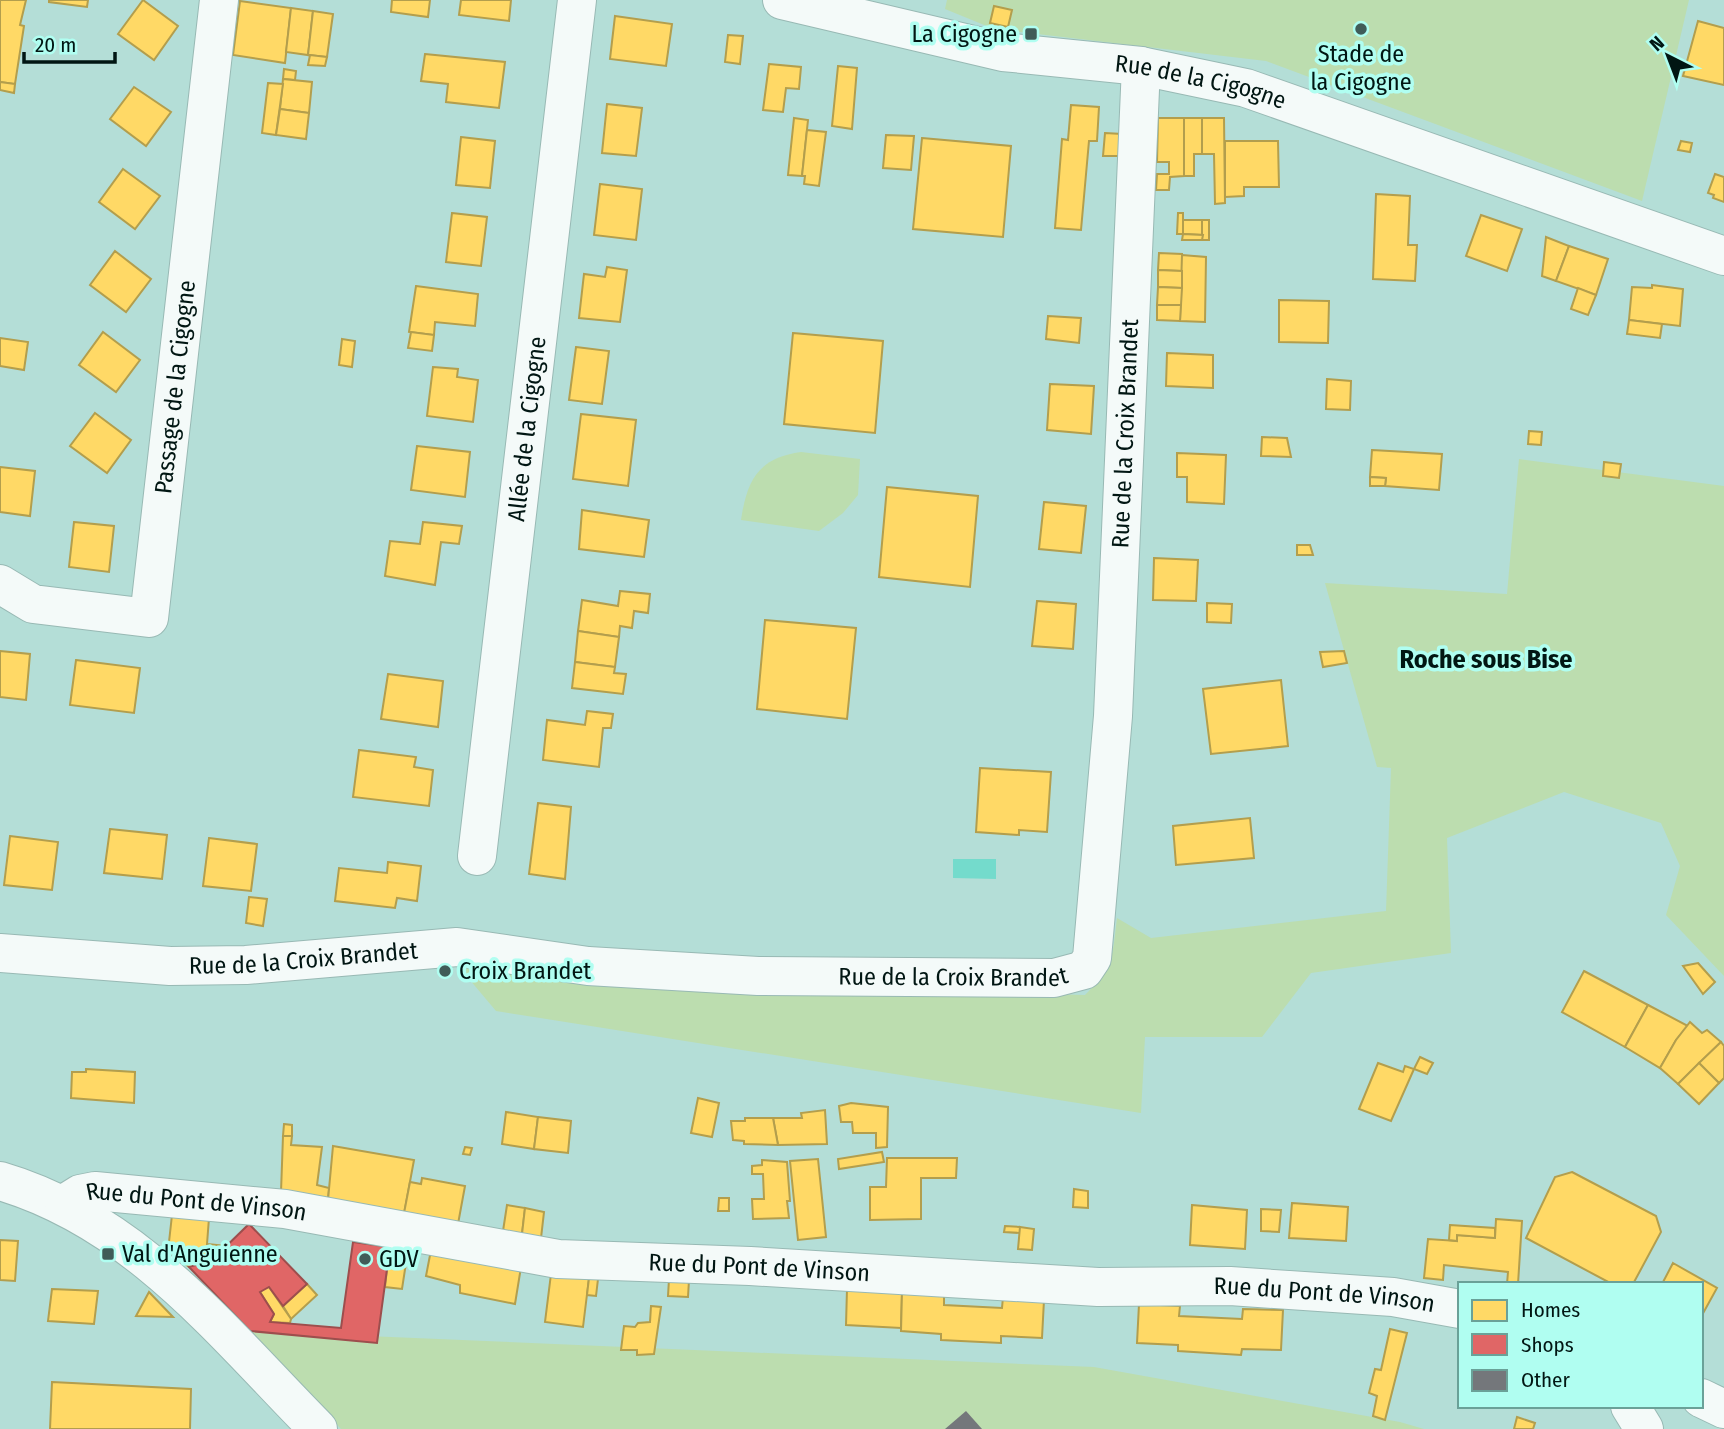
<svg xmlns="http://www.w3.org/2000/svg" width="1724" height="1429" viewBox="0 0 1724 1429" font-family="'Fira Sans Condensed',sans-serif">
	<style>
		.green { fill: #bcddaf }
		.water { fill: #74dbcc }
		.homes { fill: #ffd966; stroke: #b39e4d; stroke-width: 2 }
		.shops { fill: #e06666; stroke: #9d4e4d; stroke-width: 2 }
		.building { fill: #74777b }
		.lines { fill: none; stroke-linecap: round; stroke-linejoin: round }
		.minor-casing { stroke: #98b9b4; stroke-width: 40 }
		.minor { stroke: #f4faf9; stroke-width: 38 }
		.poi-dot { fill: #405c58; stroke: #b0fef1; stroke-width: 2.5 }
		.labels { text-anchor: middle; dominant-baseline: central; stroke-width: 7; stroke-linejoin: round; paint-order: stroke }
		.poi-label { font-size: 24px; fill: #011613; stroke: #b0fef1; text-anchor: start }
		.street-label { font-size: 24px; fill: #011613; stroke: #b0fef1 }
		.neighbourhood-label { font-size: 26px; font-weight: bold; fill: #011613; stroke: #b0fef1 }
	</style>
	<rect width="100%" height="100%" fill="#b4ded7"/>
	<g class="green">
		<polygon points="947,0 1689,0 1642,201 1266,61 994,29 945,9"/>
		<path d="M801,452L860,459L858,495L843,513L819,531L741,520C747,480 758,458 801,452Z"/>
		<path d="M1519,459L1724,486V976L1666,915L1680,866L1661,823L1564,792L1447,838L1451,953L1311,973L1262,1037H1145L1141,1113L496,1011L459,967L641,983L1085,995C1115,966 1112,956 1117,918L1151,938L1386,911L1391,768L1377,767L1325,583L1507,594Z"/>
		<polygon points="250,1331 1094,1367 1400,1422 1424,1429 341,1429"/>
	</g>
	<polygon class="water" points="953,859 996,859 996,879 953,878"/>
	<g class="homes">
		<polygon points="0,0 26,0 20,25 24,26 15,84 0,82"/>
		<polygon points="49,0 88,0 87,7 49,2"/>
		<polygon points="143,0 178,26 154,60 118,34"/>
		<polygon points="392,0 430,0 428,17 391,12"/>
		<polygon points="461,0 511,0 509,21 459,15"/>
		<polygon points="240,1 291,8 285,63 233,55"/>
		<polygon points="994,6 1012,10 1008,27 990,23"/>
		<polygon points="291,8 313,11 308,55 286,52"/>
		<polygon points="313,11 333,14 327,57 308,55"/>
		<polygon points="615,16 672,24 666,66 610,59"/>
		<polygon points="1698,21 1724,28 1724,85 1683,76"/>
		<polygon points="728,35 743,36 740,64 725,62"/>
		<polygon points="425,54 505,62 499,108 446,102 448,84 421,81"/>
		<polygon points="310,55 327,57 325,66 308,65"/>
		<polygon points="769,64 801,67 799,89 786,88 783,112 763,110"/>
		<polygon points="838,66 857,68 852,129 832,126"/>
		<polygon points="284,69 296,71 295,80 283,79"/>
		<polygon points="283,79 312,82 309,113 280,109"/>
		<polygon points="0,82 15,84 14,93 0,90"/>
		<polygon points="268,83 283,84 276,135 262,133"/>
		<polygon points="134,87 171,112 146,146 110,119"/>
		<polygon points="607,104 642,108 636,156 602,153"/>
		<polygon points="1071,105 1099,107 1097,141 1089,141 1081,230 1055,228 1062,139 1068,140"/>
		<polygon points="280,109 309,113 306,139 276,135"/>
		<polygon points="794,118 808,120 802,176 788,175"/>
		<polygon points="1158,118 1184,118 1184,176 1170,177 1169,190 1156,190 1157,174 1169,174 1169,162 1157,162"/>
		<polygon points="1184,118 1202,118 1202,154 1194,154 1194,176 1184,176"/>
		<polygon points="1202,118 1224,118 1225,203 1215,204 1214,154 1202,154"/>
		<polygon points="807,130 826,132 819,186 804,184 805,176 802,176"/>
		<polygon points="1105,133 1122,134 1121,156 1103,156"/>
		<polygon points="886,135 914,136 911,170 883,168"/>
		<polygon points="461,137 495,141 490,188 456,185"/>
		<polygon points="922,138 1011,146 1003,237 913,229"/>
		<polygon points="1225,141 1278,141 1279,187 1244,187 1244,196 1225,197"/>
		<polygon points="1681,141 1692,143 1690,152 1678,150"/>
		<polygon points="123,169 160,196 135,229 99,202"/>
		<polygon points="1715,174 1724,177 1724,202 1713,198 1714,195 1708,193"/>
		<polygon points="600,184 642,189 636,240 594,235"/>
		<polygon points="1376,194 1410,196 1408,245 1417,245 1415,281 1373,279"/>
		<polygon points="452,213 487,217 481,266 446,262"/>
		<polygon points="1178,213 1183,213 1183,234 1177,234"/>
		<polygon points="1481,215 1522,229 1507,271 1466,256"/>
		<polygon points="1183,220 1202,220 1203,235 1183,234"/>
		<rect x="1202" y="220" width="7" height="20"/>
		<polygon points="1183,234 1203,235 1202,240 1182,240"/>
		<polygon points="1546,237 1569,246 1556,281 1542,276"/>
		<polygon points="1569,246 1608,259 1596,295 1556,281"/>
		<polygon points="115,251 151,279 126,312 90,285"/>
		<polygon points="1159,253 1182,254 1182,271 1158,270"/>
		<polygon points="1182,255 1206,257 1205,322 1180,321"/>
		<polygon points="607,267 627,270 620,322 579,318 584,274 605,277"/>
		<polygon points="1158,270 1182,271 1182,288 1158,287"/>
		<polygon points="1652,285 1683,289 1680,326 1629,320 1632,287 1652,288"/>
		<polygon points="416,286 478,294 475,326 435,322 434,335 409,332"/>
		<polygon points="1158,287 1182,288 1181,305 1157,305"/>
		<polygon points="1578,288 1596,295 1588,315 1571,309"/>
		<polygon points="1279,300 1329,301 1328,343 1279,342"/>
		<polygon points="1157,305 1181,305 1180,321 1157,320"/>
		<polygon points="1048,316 1081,318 1079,343 1046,339"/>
		<polygon points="1629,320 1662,324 1660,338 1627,334"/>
		<polygon points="103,332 140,360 116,392 79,365"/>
		<polygon points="411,332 434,335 432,351 408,348"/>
		<polygon points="793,333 883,341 875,433 784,424"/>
		<polygon points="0,338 28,342 24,370 0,366"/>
		<polygon points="342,339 355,341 352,367 339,365"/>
		<polygon points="576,347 609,351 602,404 569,400"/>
		<polygon points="1167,353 1213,355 1213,388 1166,386"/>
		<polygon points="433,367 458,369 457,377 478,380 473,422 427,416"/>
		<polygon points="1327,379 1351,381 1350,410 1326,409"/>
		<polygon points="1050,384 1094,386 1091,434 1047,430"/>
		<polygon points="95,413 131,440 107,473 70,446"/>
		<polygon points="581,414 636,420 628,486 573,479"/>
		<polygon points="1529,431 1542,432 1541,445 1528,444"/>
		<polygon points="1262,437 1287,438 1291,457 1261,456"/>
		<polygon points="417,446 470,452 465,497 411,490"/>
		<polygon points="1372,450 1442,454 1439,490 1385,486 1386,478 1370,477"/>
		<polygon points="1177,453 1226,455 1224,504 1187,502 1187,477 1177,477"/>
		<polygon points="1604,462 1621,464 1619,478 1603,476"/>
		<polygon points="0,467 35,471 30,516 0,512"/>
		<polygon points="1370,477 1386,478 1385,486 1370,486"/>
		<polygon points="887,487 978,496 970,587 879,577"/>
		<polygon points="1044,502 1086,506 1081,553 1039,549"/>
		<polygon points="582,510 649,520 644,557 579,549"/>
		<polygon points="74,522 114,526 109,572 69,567"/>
		<polygon points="423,522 462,526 459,544 441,542 435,585 385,576 390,541 420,544"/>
		<polygon points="1297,545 1310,545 1313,555 1297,555"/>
		<polygon points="1154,558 1198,560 1196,601 1153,600"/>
		<polygon points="620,591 650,594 648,613 634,611 632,628 620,626 619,637 578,631 582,600 618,606"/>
		<polygon points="1037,601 1076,604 1073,649 1032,646"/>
		<polygon points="1207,603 1232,604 1231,623 1207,622"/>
		<polygon points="765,620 856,628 847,719 757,709"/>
		<polygon points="578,631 619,637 615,667 575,662"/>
		<polygon points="0,651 30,654 26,700 0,697"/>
		<polygon points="1344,651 1347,663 1323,667 1320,652"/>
		<polygon points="76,660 140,668 134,713 70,705"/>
		<polygon points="575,662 615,667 614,673 626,674 623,694 572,688"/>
		<polygon points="388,674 443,681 438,727 381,719"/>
		<polygon points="1281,680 1288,746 1211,754 1203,689"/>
		<polygon points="587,711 613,714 611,728 603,728 599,767 543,760 547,720 585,725"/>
		<polygon points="359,750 416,757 414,767 433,770 429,806 353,797"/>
		<polygon points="980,768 1051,772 1047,832 1019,830 1019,835 976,832"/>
		<polygon points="538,803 571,807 565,879 529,874"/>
		<polygon points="1250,818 1254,858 1176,865 1173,826"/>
		<polygon points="110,829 167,835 162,879 104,873"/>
		<polygon points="10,836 58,842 52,890 4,885"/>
		<polygon points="209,838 257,844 251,891 203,886"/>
		<polygon points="388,862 421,866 417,901 397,898 395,908 335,901 339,868 387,873"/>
		<polygon points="249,897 267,899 263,926 246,923"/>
		<polygon points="1698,963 1715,982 1703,994 1683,966"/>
		<polygon points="1584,971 1648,1005 1625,1047 1562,1012"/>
		<polygon points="1648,1005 1688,1026 1676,1040 1660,1068 1625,1047"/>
		<polygon points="1690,1022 1702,1033 1707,1030 1721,1042 1678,1084 1660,1068 1676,1040"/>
		<polygon points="1721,1042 1724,1046 1724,1078 1719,1083 1699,1063"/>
		<polygon points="1420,1057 1433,1063 1427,1074 1414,1069"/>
		<polygon points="1378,1063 1403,1072 1405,1066 1414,1069 1391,1121 1359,1109"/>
		<polygon points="1699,1063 1719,1083 1699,1104 1678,1084"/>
		<polygon points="86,1069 135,1072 134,1103 71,1098 72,1072 86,1072"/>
		<polygon points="698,1098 719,1103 712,1137 691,1133"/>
		<polygon points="851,1103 888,1107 887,1147 876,1148 876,1133 853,1133 852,1122 841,1122 839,1106"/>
		<polygon points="825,1110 827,1144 778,1145 773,1118 802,1118 801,1113"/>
		<polygon points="506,1112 538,1117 534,1149 502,1144"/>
		<polygon points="538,1117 571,1121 568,1153 534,1149"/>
		<polygon points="745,1118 773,1118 778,1145 744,1144 744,1141 733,1140 731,1121 745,1121"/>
		<polygon points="284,1124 292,1125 292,1136 283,1136"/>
		<polygon points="283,1136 292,1136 291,1145 322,1147 317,1185 329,1188 328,1200 281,1192"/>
		<polygon points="333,1146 414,1160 404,1214 328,1200"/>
		<polygon points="465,1147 472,1148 470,1155 463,1154"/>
		<polygon points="882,1152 884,1162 839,1169 838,1159"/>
		<polygon points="887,1158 957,1158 956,1178 921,1178 921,1219 870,1220 870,1187 886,1187"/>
		<polygon points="818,1159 826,1237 798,1240 790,1161"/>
		<polygon points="762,1160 787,1162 790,1201 787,1201 789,1218 753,1219 752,1199 764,1199 763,1174 752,1174 752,1166 762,1165"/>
		<polygon points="1572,1172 1656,1216 1661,1232 1633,1284 1612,1284 1526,1238 1555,1177"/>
		<polygon points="422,1178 465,1186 458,1224 404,1213 410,1182 421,1184"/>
		<polygon points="1074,1189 1088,1191 1088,1208 1073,1207"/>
		<polygon points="719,1198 729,1198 729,1211 718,1211"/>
		<polygon points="1292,1203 1348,1207 1346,1241 1289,1238"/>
		<polygon points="507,1205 525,1208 522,1234 503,1231"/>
		<polygon points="1192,1205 1247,1210 1245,1249 1190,1245"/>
		<polygon points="525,1208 544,1212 541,1238 522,1234"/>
		<polygon points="1261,1209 1281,1210 1279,1232 1261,1231"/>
		<polygon points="172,1215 209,1218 207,1244 227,1246 212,1260 189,1267 168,1251"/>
		<polygon points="1496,1219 1522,1221 1518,1284 1507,1284 1508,1272 1444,1265 1443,1280 1424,1278 1428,1239 1457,1241 1457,1235 1495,1238"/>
		<polygon points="1450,1225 1495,1228 1495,1238 1457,1235 1457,1241 1449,1240"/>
		<polygon points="1005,1226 1020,1227 1020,1233 1004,1232"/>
		<polygon points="1020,1227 1034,1229 1032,1250 1018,1249"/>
		<polygon points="0,1240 18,1241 15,1281 0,1280"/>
		<polygon points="431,1250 521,1267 515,1304 460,1293 460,1285 426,1276"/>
		<polygon points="388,1260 406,1263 402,1289 385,1287"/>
		<polygon points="1673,1263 1717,1288 1701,1317 1701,1284 1662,1284"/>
		<polygon points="551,1274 589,1278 583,1327 545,1322"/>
		<polygon points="589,1278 598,1279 596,1296 587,1295"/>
		<polygon points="669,1279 689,1280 688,1297 668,1296"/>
		<polygon points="307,1284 317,1295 291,1319 283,1306"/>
		<polygon points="266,1287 269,1287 291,1319 290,1323 270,1322 274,1314 260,1292"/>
		<polygon points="52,1289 98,1291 94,1324 48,1321"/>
		<polygon points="847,1289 902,1292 901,1328 846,1325"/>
		<polygon points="149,1292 173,1317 136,1316"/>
		<polygon points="902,1292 944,1295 944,1305 1002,1308 1003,1297 1044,1300 1042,1338 1001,1336 1001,1343 941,1340 941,1334 901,1331"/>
		<polygon points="1139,1304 1180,1306 1179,1316 1242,1319 1243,1309 1283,1310 1281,1350 1242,1349 1241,1355 1178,1351 1178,1345 1137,1343"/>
		<polygon points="651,1306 661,1307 654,1354 637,1355 637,1350 621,1350 624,1326 635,1327 638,1323 650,1322"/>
		<polygon points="1390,1329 1407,1333 1385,1420 1373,1416 1377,1396 1369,1393 1375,1369 1381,1370"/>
		<polygon points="52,1382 191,1389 190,1429 50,1429"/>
		<polygon points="1517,1417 1535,1423 1533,1429 1514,1429"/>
	</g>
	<polygon class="shops" points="249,1224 307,1284 283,1306 269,1287 260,1292 274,1314 270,1322 341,1328 353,1242 390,1247 377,1343 250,1331 189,1267 212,1260"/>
	<polygon class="building" points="966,1411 982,1429 945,1429"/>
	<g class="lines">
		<defs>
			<g id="minor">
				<path id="s1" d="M782,0L1003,52L1141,66L1246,88L1724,256"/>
				<path id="s2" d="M0,584L33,604L149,618L219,0"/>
				<path id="s3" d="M477,856L577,0"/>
				<path id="s4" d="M0,953L170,966L246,965L457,947L588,966L758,976L1054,978L1084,970L1092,958L1113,716L1141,66"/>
				<path d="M0,1181C136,1221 222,1332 318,1429"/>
				<path id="s5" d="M64,1204L80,1194L95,1191L285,1209L558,1259L750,1266L1098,1287L1230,1286L1393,1297L1460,1309"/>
				<polyline points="1701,1398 1724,1409"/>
				<polyline points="1630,1406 1644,1429"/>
			</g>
		</defs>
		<use href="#minor" class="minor-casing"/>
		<use href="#minor" class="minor"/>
	</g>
	<g class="poi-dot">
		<circle cx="1361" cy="29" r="7"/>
		<rect x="1024" y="27" width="14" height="14" rx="3.5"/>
		<circle cx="445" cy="971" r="7"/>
		<rect x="101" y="1247" width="14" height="14" rx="3.5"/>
		<circle cx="365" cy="1259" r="7"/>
	</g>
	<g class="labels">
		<g class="poi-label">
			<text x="1017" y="34" text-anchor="end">La Cigogne</text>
			<text x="1361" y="54" text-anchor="middle">Stade de<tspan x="1361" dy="28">la Cigogne</tspan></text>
			<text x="459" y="971">Croix Brandet</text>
			<text x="122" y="1254">Val d'Anguienne</text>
			<text x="379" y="1259">GDV</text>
		</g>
		<g class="street-label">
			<text stroke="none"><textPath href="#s1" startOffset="427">Rue de la Cigogne</textPath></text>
			<text stroke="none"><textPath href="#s2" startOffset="388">Passage de la Cigogne</textPath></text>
			<text stroke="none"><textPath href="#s3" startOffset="430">Allée de la Cigogne</textPath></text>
			<text stroke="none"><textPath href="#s4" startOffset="1628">Rue de la Croix Brandet</textPath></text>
			<text stroke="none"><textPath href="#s4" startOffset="304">Rue de la Croix Brandet</textPath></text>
			<text stroke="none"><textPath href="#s4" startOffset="956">Rue de la Croix Brandet</textPath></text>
			<text stroke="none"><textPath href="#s5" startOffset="136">Rue du Pont de Vinson</textPath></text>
			<text stroke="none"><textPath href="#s5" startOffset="704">Rue du Pont de Vinson</textPath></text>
			<text stroke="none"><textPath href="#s5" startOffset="1270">Rue du Pont de Vinson</textPath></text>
		</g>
		<g class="neighbourhood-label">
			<text x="1486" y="659">Roche sous Bise</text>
		</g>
	</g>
	<rect x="1458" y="1282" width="245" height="126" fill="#b0fef1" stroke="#6aa198" stroke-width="2"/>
	<rect x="1472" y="1300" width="35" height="21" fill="#ffd966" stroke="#6aa198" stroke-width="2"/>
	<text x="1521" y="1317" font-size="21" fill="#011613">Homes</text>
	<rect x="1472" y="1334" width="35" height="21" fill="#e06666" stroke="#6aa198" stroke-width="2"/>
	<text x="1521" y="1352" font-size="21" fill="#011613">Shops</text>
	<rect x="1472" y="1370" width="35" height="21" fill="#74777b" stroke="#6aa198" stroke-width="2"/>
	<text x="1521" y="1387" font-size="21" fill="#011613">Other</text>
	<g transform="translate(1668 56) rotate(318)" stroke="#b0fef1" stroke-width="5" paint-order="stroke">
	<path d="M0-5L12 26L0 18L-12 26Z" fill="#011613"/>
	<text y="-10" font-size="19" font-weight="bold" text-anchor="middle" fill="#011613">N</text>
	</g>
	<path d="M24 52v10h91v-10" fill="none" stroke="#011613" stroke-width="3.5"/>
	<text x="35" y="52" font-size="21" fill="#011613" stroke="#b0fef1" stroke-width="5" paint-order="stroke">20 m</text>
</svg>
